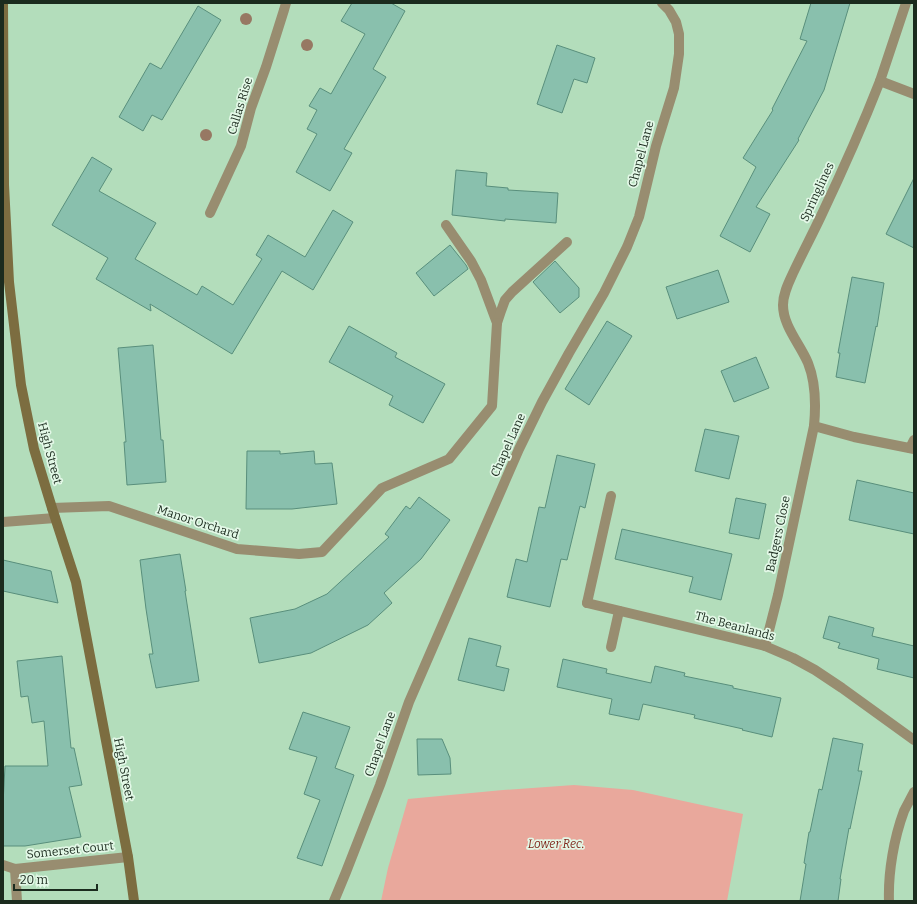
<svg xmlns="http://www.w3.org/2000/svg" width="917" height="904" viewBox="0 0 917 904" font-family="Bitter,serif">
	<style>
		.green { fill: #e9a89c }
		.building { fill: #89c0ad; stroke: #598f7c }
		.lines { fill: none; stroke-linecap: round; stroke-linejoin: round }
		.lane { stroke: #988d70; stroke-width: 10 }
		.street { stroke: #988d70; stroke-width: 10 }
		.secondary { stroke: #7c6d40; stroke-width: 10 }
		.tree { fill: #977863 }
		.labels { text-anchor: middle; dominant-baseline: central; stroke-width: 3.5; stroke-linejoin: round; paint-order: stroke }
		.street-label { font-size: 12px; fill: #1b2b1e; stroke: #e3f8e7 }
		.park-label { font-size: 12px; font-style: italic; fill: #80261b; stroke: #e3f8e7 }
	</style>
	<rect width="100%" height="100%" fill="#b3ddbb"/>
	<polygon class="green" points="574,785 633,790 743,814 727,901 381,901 388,868 408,799 503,790"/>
	<g class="building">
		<polygon points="352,3 391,3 405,11 373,69 386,77 344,149 352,153 330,191 296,172 317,134 307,129 317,110 309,106 320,88 331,94 365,34 341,21"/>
		<polygon points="811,3 850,3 824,90 798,139 799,140 756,207 770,214 750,252 720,236 756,167 743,158 773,110 772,109 807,41 800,39"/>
		<polygon points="198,6 221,20 162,120 152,115 143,131 119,117 150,63 161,69"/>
		<polygon points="557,45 595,58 587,83 574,79 562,113 537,104"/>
		<polygon points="92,157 112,169 99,191 156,223 135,259 197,295 202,286 233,305 262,259 256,255 268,235 305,257 333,210 353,222 313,290 282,271 232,354 150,304 151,311 96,279 108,258 52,225"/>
		<polygon points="456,170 487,173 486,186 508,188 508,190 558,193 556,223 505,219 505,221 452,215"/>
		<polygon points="914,178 914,248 886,234"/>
		<polygon points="450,245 466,265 468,269 434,296 416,273"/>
		<polygon points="555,261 579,288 579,297 560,313 533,282"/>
		<polygon points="718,270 729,302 677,319 666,287"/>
		<polygon points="852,277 884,283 877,327 876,326 865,383 836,377 840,353 838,353"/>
		<polygon points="607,321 632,336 589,405 565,389"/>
		<polygon points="349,326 397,353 395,357 445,384 423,423 389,405 393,396 329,362"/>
		<polygon points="153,345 161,440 163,440 166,482 127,485 124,442 126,442 118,348"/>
		<polygon points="756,357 769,388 734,402 721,371"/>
		<polygon points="705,429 739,436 729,479 695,471"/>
		<polygon points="247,451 280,451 280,454 314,451 315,464 332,463 337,504 292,509 246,509"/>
		<polygon points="557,455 595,464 585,508 580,506 567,560 561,559 550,607 507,597 516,559 527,562 539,507 545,508"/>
		<polygon points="857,480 914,493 914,534 849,520"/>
		<polygon points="419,497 450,520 421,559 384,593 392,603 368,625 311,653 259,663 250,618 295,609 327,594 389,537 385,534 406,506 410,509"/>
		<polygon points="736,498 766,504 759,539 729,533"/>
		<polygon points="622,529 732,554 721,600 689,592 693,577 615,559"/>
		<polygon points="180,554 186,591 185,591 199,681 156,688 149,654 153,654 146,609 140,560"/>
		<polygon points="3,560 51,571 58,603 3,591"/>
		<polygon points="829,616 874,628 872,636 914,646 914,678 877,669 879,659 838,648 840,643 823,638"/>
		<polygon points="469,638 501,646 496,666 509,669 504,691 458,680"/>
		<polygon points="62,656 71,748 74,748 82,785 69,787 81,837 25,846 3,846 3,804 5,766 48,766 44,721 32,723 28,696 21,697 17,661"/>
		<polygon points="563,659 607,669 606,673 651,683 655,666 685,673 684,676 733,686 733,688 781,698 772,737 742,730 743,729 694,718 695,715 643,704 639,720 609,714 612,699 557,687"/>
		<polygon points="303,712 350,727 335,768 354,775 322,866 297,858 320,800 304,794 317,757 289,749"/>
		<polygon points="833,738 863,744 858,771 862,771 850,829 849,828 840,879 841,879 838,901 800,901 806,864 804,863 809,832 810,832 819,789 822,790"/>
		<polygon points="417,739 442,739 450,758 451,774 418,775"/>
	</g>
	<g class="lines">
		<g class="lane">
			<polyline points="446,225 471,261 481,280 497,323"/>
			<polyline points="497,323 501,311 505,300 512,292 567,242"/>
			<polyline points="910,448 914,440"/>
			<polyline points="3,522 55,518"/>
			<polyline points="587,603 611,496"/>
		</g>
		<g class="street">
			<polyline points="880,81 906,3"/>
			<polyline points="210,213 241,146 251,108 266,67 284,10 286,3"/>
			<polyline points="814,426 854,437 914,449"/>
			<polyline points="52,508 109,506 237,549 299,554 322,552 382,488 449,459 492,406 497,323"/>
			<polyline points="587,603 733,638 765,646 793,658 815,670 842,688 914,740"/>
			<path d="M765,646L778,595L814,426C816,405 816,383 808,363C800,344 783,326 783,305C783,293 789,282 794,271C803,252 812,235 821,216C842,172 862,127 880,81L914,94"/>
			<polyline points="611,647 619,611"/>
			<polyline points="3,865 15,869 128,857"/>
			<polyline points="15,869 17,901"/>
			<polyline points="334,901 346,872 380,785 409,702 519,449 542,402 569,353 604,293 627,247 639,217 656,146 674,88 679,54 679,34 676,22 669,10 662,3"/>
			<path d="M889,901C888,872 894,838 904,811C907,805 911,798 914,792"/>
		</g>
		<polyline class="secondary" points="3,3 4,185 9,282 21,385 34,449 52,508 76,582 128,857 134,901"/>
	</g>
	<g class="tree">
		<circle cx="246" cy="19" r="6"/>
		<circle cx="307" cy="45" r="6"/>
		<circle cx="206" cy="135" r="6"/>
	</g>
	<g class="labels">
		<g class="street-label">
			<text transform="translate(240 106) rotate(-73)">Callas Rise</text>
			<text transform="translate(641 154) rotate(-75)">Chapel Lane</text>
			<text transform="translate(817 192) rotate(-65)">Springlines</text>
			<text transform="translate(508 445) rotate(-66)">Chapel Lane</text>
			<text transform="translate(50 453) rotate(75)">High Street</text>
			<text transform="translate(198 522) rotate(18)">Manor Orchard</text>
			<text transform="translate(778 534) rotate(-78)">Badgers Close</text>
			<text transform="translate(735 626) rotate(15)">The Beanlands</text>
			<text transform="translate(380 744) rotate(-70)">Chapel Lane</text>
			<text transform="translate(124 769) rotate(79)">High Street</text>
			<text transform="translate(70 850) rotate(-6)">Somerset Court</text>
		</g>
		<g class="park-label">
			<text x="556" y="844">Lower Rec.</text>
		</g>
	</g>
	<rect width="917" height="904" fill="none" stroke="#1b2b1e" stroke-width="8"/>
	<path d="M14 884v6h83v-6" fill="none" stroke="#1b2b1e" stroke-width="2"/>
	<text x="20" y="884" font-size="12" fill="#1b2b1e" stroke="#e3f8e7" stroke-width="3" paint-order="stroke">20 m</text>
</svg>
